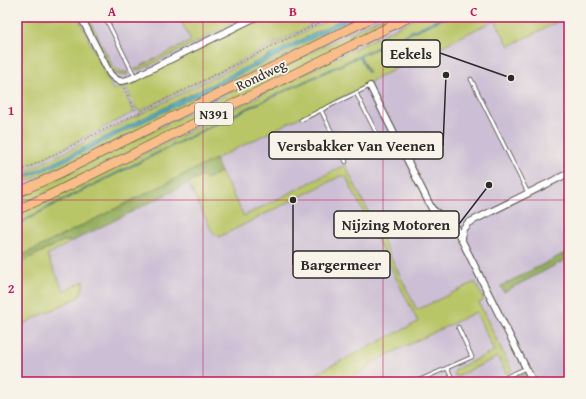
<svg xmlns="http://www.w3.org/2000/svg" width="586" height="399" font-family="'Gentium Book Plus',serif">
<rect width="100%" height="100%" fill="#f7f3e8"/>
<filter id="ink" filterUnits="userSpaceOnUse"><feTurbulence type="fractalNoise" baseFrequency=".025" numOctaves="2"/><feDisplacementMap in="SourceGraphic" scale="8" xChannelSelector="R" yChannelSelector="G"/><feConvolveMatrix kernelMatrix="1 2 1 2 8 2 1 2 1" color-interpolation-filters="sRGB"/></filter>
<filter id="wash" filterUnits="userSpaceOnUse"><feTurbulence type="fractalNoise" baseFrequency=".012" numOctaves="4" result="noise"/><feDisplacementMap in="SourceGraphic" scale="16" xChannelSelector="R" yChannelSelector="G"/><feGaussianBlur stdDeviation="0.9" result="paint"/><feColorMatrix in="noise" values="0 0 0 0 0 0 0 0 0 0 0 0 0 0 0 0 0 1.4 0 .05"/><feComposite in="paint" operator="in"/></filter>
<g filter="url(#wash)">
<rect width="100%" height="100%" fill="#f2ddbe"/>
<rect fill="#ccbed4" x="17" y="17" width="552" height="365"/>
<g fill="#b9c667" stroke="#727849">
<polygon points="17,17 78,17 113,90 120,87 123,89 134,112 17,172 17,65 19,64 17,59"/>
<polygon points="85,17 88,17 113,67 121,72 128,72 127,75 119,75 112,71"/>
<polygon points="179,17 247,17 144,68 138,70 135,70 135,69 191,41"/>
<polygon points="262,17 307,17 310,26 140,111 137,110 126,87 126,84"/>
<polygon points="309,17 327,17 314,24"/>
<polygon points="334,17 347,17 55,162 31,173 17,178 17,176"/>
<polygon points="355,17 363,17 132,133 48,173 17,185 17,181 52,167"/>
<polygon points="382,17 400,17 61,186 17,206 17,200 38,188"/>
<polygon points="418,17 442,17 239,112 52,205 31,217 17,224 17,214 79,186"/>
<polygon points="447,17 567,17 509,46 495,20 371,81 372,83 298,118 17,258 17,225 52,206 249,108 356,58 360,58 367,72 369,72 360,56"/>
<polygon points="345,165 417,310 475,282 484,300 479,303 512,371 506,373 498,357 455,377 454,373 456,369 494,351 476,312 369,364 370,367 341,382 311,382 309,377 418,322 346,177 341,176 219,237 217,234 214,235 188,183 203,176 206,179 221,172 244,216"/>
<polygon points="63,241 73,241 47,255 64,291 84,281 83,289 79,297 17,327 17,264"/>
</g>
<g fill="#92ab5c" stroke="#5e6b44">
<polygon points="215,159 221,172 205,179 203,176 73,241 63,241 17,264 17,258"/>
<polygon points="569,251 569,258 504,292 501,286"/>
<polygon points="524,374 528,382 511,382 510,380"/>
</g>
<g fill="#4aafca" stroke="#3a6d7a">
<polygon points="347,17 355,17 52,167 17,181 17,178 31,173 55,162"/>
<polygon points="442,17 447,17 360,56 368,73 360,58 356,58 249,108 52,206 17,225 17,224 31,217 48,207 239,112"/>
</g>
</g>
<g filter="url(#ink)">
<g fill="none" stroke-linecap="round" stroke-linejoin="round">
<defs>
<g id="lane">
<polyline points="105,17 135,77"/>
<polyline points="471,79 528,193"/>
<polyline points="356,93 382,144"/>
<polyline points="321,110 346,162"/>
<polyline points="301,120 370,86"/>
<polyline points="447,368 454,382"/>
<polyline points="415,382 472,357 458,327"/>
<polyline points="495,382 526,368"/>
</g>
<g id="street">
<path d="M 81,17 L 110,74 C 119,84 123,82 135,77 L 256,17"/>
<polyline points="370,86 432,209 441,216 453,223 533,382"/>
<polyline points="461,237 463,229 468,223 569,173"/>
</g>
<g id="primary">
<polyline points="17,193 60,173 373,17"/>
<polyline points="17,210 48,196 409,17"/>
</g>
</defs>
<use href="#lane" stroke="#494641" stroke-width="4.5"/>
<use href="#street" stroke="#494641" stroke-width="8"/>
<use href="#primary" stroke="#494641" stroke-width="10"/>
<g stroke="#494641" stroke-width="1" stroke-dasharray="1 3" stroke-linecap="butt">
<polyline points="308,17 313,26"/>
<polyline points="124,88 137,113"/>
<polyline points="17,173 331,17"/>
</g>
<use href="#lane" stroke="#fff" stroke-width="3"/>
<use href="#street" stroke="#fff" stroke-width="6"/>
<use href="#primary" stroke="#f8bd89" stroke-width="9"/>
</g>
</g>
<path fill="none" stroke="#c2185b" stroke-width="1" stroke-opacity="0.55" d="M 203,17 L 203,382M 383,17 L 383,382M 17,200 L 569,200"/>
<g text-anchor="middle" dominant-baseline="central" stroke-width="3.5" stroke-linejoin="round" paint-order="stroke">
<rect fill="#f7f3e8" stroke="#686764" stroke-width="1" x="195" y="103" width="38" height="22" rx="3"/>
<g font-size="13" font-weight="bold" fill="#2b2b2b">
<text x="214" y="114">N391</text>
</g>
<g font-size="14" fill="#2b2b2b" stroke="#f7f3e8">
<text transform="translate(261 75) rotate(-26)">Rondweg</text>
</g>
</g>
<path fill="none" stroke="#2b2b2b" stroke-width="1.5" d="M511 78L440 53M446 75L443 146M489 185L459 224M293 200L293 265"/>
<g fill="#2b2b2b" stroke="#f7f3e8" stroke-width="1.5">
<circle cx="511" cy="78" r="4"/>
<circle cx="446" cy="75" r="4"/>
<circle cx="489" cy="185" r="4"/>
<circle cx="293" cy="200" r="4"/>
</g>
<g fill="#f7f3e8" stroke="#2b2b2b" stroke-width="1.5">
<rect x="382" y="40" width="58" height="27" rx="4"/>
<rect x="269" y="132" width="174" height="27" rx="4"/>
<rect x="334" y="211" width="125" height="27" rx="4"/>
<rect x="293" y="251" width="97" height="27" rx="4"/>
</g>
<g font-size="15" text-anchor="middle" font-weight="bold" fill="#2b2b2b">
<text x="411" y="59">Eekels</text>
<text x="356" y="151">Versbakker Van Veenen</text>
<text x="396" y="230">Nijzing Motoren</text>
<text x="341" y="270">Bargermeer</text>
</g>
<rect width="586" height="399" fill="none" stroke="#f7f3e8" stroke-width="44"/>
<rect x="22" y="22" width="542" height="355" fill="none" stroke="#c2185b" stroke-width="1.5"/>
<g font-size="13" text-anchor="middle" font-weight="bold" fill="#c2185b">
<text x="112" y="16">A</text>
<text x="293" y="16">B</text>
<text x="474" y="16">C</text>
<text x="11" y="115">1</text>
<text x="11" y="293">2</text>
</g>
</svg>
